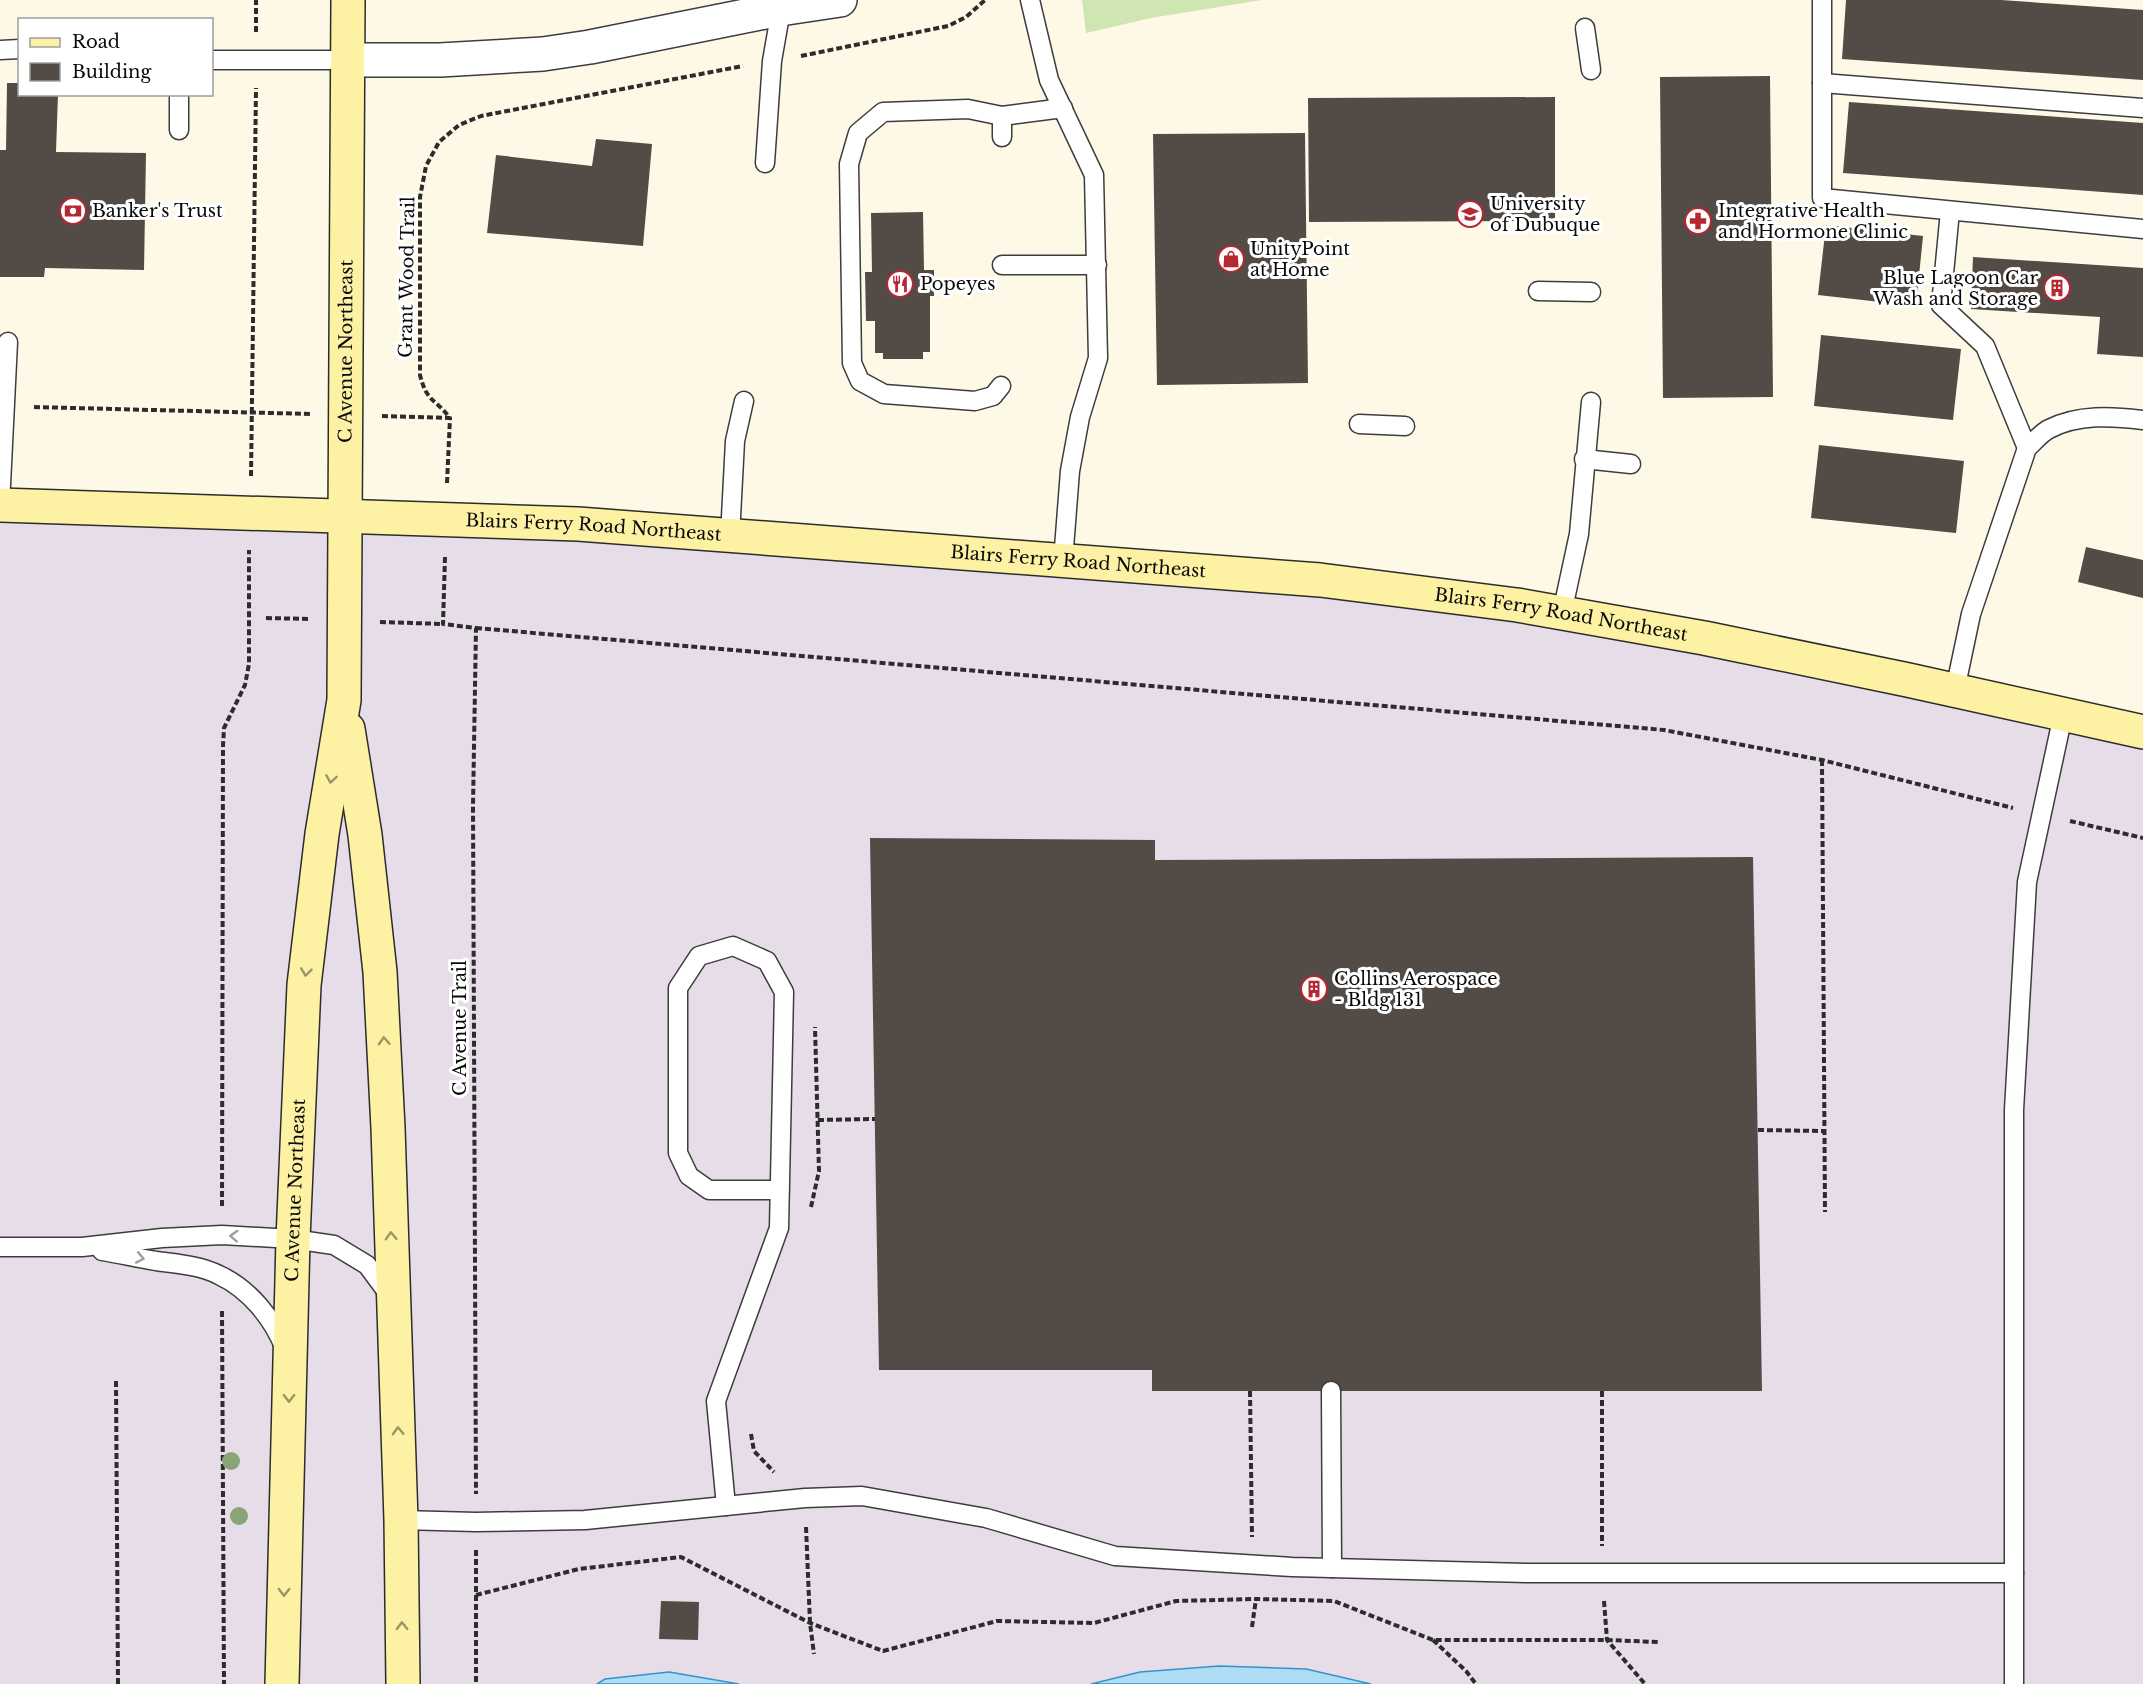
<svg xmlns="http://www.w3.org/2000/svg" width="2143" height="1684" font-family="'Libre Baskerville',serif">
<rect width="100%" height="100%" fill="#fef9e7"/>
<polygon fill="#e7dde9" points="0,505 1320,580 2143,732 2143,1684 0,1684"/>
<polygon fill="#cfe6b3" points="1082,0 1262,0 1151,18 1086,33"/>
<g fill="#addcf4" stroke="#3693c9" stroke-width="1.5">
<polygon points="1219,1666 1306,1669 1371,1684 1091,1684 1140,1672"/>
<polygon points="669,1672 739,1684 597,1684 605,1679"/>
</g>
<g fill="#524b46">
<polygon points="1846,0 2001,0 2143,10 2143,80 1842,59"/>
<polygon points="1770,76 1773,397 1663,398 1660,77"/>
<polygon points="7,83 20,83 20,94 58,94 56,152 146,153 144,270 45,268 44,277 0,277 0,150 6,150"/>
<polygon points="1555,97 1555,221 1309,222 1308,98"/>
<polygon points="1849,102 2143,123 2143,195 1843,173"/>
<polygon points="1305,133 1308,383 1157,385 1153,134"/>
<polygon points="596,139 652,144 643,246 487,233 496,155 592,166"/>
<polygon points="923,212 924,270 934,270 934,296 930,296 930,352 923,352 923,359 883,359 883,353 875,353 875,321 866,321 865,272 872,272 871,213"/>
<polygon points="1826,225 1923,236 1916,306 1818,295"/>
<polygon points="1973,257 2143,268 2143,357 2097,354 2100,317 1971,309"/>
<polygon points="1821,335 1961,349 1953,420 1814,406"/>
<polygon points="1819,445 1964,461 1956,533 1811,518"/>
<polygon points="2086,547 2143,560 2143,598 2078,582"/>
<polygon points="870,838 1155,840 1155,860 1753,857 1762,1391 1152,1391 1152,1370 879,1370"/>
<polygon points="661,1601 699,1602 698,1640 659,1639"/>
</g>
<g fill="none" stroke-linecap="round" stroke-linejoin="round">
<defs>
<g id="service">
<polyline points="1030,0 1049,80 1094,175 1098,358 1080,417 1070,471 1063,561"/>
<polyline points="1822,0 1822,198 2143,229"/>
<polyline points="1585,28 1591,70"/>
<polyline points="0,50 20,49"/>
<polyline points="212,60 348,60"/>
<polyline points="1822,83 2143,108"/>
<polyline points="1002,116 1002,137"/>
<polyline points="179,130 179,94"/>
<polyline points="765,163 772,61 782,4"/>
<polyline points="1950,211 1941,305 1985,346 2027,448"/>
<polyline points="1002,265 1097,265"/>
<polyline points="1538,291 1591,292"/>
<polyline points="1001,386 993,396 975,401 884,394 860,381 852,363 849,164 858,133 883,112 968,109 1002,116 1063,108"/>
<polyline points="1359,424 1405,426"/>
<polyline points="1584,459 1631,464"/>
<polyline points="0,505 8,342"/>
<polyline points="730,536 735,441 744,401"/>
<polyline points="1562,613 1579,534 1591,402"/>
<path d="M 1955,690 L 1971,614 L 2027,448 C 2034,442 2041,433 2049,429 C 2078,414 2112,416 2143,420"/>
<polyline points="0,1247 82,1247 162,1238 222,1235 293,1239 334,1245 367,1265 390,1296"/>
<path d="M 102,1251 C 120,1254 138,1258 156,1261 C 177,1264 199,1265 219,1275 C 249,1289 273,1318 285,1349"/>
<polyline points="1331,1391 1332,1568"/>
<polyline points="726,1506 716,1401 779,1228 784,992 767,961 733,946 699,956 678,988 678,1153 689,1176 709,1190 780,1190"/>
<polyline points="401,1520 476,1522 585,1520 805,1498 862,1496 986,1518 1115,1556 1292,1567 1527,1573 2014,1573"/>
<polyline points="2014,1684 2014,1110 2027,882 2063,715"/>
</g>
<polyline id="minor" points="348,60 440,60 543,54 590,47 780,9 840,0"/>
<g id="secondary">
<path id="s1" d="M 0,505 L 578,524 L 1320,580 L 1517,605 L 1704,638 L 1908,680 L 2143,732"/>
<polyline points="348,729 365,835 380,972 388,1128 401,1520 403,1684"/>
<path id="s2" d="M 282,1684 L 293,1239 L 304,985 L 322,834 L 344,700 L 348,0"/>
</g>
</defs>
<use href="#service" stroke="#3d3d3d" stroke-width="21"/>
<use href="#minor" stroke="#3d3d3d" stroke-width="36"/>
<use href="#secondary" stroke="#2c2c2c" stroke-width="36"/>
<g stroke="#2c2c2c" stroke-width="4" stroke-dasharray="6 3" stroke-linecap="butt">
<polyline points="256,32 256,0"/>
<polyline points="801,56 948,26 966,17 985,0"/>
<polyline points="34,407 311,414"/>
<path d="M 382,416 L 450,418 C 435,398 427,403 420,375 L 420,197 L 426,166 L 439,142 L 459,125 L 481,116 L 743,66"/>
<polyline points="251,476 256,88"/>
<polyline points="447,483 450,418"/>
<polyline points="445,557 443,624 476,628 473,806 476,1494"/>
<polyline points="266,618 310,619"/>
<polyline points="380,622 443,624"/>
<polyline points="476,628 1664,730 1822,760 2013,808"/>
<polyline points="1822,760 1825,1212"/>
<polyline points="2070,821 2143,838"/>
<polyline points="818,1120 875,1119"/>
<polyline points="1758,1130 1824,1131"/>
<polyline points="222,1206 223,745 224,728 245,685 249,664 249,550"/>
<polyline points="811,1207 819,1171 815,1027"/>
<polyline points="222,1311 224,1684"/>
<polyline points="116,1381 118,1684"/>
<polyline points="1250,1391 1252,1537"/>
<polyline points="1602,1391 1602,1546"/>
<polyline points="751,1434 754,1451 774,1472"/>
<polyline points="806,1527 810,1623 814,1654"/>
<polyline points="476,1550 476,1684"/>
<polyline points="476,1595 579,1569 681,1557 810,1623 883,1651 997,1621 1094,1623 1176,1601 1256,1599 1334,1601 1433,1640 1607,1640 1658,1642"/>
<polyline points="1604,1601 1607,1640 1645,1684"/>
<polyline points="1252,1627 1256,1599"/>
<polyline points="1433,1640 1466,1671 1476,1684"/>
</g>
<use href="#service" stroke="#fff" stroke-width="18"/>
<use href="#minor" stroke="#fff" stroke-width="33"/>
<use href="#secondary" stroke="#fdf1a3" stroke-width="33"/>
</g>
<g fill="#8aa478">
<circle cx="231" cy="1461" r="9"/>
<circle cx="239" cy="1516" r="9"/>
</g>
<defs><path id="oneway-chevron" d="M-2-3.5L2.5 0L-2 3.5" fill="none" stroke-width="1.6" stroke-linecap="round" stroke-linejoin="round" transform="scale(1.5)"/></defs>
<g stroke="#9c9566">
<use href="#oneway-chevron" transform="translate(331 779) rotate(99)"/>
<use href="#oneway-chevron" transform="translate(306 972) rotate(97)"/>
<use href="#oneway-chevron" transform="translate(384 1041) rotate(-93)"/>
<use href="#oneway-chevron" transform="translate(391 1236) rotate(-92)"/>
<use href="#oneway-chevron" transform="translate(289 1398) rotate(91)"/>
<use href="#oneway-chevron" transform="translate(398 1431) rotate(-92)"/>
<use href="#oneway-chevron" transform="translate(284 1592) rotate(91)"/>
<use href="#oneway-chevron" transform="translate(402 1626) rotate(-91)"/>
</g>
<g stroke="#9d9d9d">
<use href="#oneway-chevron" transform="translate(234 1236) rotate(-177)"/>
<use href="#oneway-chevron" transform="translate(140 1258) rotate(11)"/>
</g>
<defs>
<symbol id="bank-ring" viewBox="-11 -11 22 22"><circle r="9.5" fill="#fff" stroke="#b52731" stroke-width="1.5"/><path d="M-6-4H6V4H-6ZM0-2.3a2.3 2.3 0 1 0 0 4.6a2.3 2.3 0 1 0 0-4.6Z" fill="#b52731"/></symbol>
<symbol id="school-ring" viewBox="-11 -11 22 22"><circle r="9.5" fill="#fff" stroke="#b52731" stroke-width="1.5"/><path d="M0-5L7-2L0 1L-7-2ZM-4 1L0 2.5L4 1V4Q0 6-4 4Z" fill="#b52731"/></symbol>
<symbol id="pharmacy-ring" viewBox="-11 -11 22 22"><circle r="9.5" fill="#fff" stroke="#b52731" stroke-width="1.5"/><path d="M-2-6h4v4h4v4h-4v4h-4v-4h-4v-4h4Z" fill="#b52731"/></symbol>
<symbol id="shop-ring" viewBox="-11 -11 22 22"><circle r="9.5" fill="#fff" stroke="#b52731" stroke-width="1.5"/><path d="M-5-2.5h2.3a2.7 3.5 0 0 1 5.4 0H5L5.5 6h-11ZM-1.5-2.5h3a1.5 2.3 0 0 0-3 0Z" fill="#b52731"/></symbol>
<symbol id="restaurant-ring" viewBox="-11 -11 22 22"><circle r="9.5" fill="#fff" stroke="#b52731" stroke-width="1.5"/><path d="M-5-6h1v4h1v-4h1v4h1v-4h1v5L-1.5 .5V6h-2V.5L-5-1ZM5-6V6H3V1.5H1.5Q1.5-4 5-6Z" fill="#b52731"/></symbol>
<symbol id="building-ring" viewBox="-11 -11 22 22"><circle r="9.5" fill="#fff" stroke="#b52731" stroke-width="1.5"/><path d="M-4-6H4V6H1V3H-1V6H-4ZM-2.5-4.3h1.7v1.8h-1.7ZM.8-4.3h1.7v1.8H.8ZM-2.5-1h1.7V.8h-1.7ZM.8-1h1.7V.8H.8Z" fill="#b52731"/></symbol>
</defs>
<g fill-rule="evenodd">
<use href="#bank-ring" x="58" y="196" width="30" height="30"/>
<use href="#school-ring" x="1455" y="199" width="30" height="30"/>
<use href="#pharmacy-ring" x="1683" y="206" width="30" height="30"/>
<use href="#shop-ring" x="1216" y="244" width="30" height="30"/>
<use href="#restaurant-ring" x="885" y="269" width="30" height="30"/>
<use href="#building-ring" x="2042" y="273" width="30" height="30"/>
<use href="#building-ring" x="1299" y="974" width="30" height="30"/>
</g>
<g text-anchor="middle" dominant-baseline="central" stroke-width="6" stroke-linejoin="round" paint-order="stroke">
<g font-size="18" fill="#0a0a0a" stroke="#fff" text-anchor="start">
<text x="1490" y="204">University<tspan x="1490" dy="21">of Dubuque</tspan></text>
<text x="92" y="211">Banker's Trust</text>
<text x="1718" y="211">Integrative Health<tspan x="1718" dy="21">and Hormone Clinic</tspan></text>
<text x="1250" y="249">UnityPoint<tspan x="1250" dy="21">at Home</tspan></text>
<text x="2038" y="278" text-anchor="end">Blue Lagoon Car<tspan x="2038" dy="21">Wash and Storage</tspan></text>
<text x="920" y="284">Popeyes</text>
<text x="1334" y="979">Collins Aerospace<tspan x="1334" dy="21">- Bldg 131</tspan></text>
</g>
<g font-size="18" fill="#0a0a0a" stroke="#fff">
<text transform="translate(407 277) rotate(-89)">Grant Wood Trail</text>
<text stroke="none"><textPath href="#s2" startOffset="1336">C Avenue Northeast</textPath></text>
<text stroke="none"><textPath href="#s1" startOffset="594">Blairs Ferry Road Northeast</textPath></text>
<text stroke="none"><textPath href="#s1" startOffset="1080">Blairs Ferry Road Northeast</textPath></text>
<text stroke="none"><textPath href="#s1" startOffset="1566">Blairs Ferry Road Northeast</textPath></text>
<text transform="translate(460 1028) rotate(-90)">C Avenue Trail</text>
<text stroke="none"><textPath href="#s2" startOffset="494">C Avenue Northeast</textPath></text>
</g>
</g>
<rect x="18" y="18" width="195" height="78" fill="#ffffff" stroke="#9d9d9d" stroke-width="1.5"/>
<rect x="30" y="38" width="30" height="9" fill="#fdf1a3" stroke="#9d9d9d" stroke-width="1.5"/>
<text x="72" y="48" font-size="18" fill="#0a0a0a">Road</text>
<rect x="30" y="63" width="30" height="18" fill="#524b46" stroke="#9d9d9d" stroke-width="1.5"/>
<text x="72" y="78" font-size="18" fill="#0a0a0a">Building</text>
</svg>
